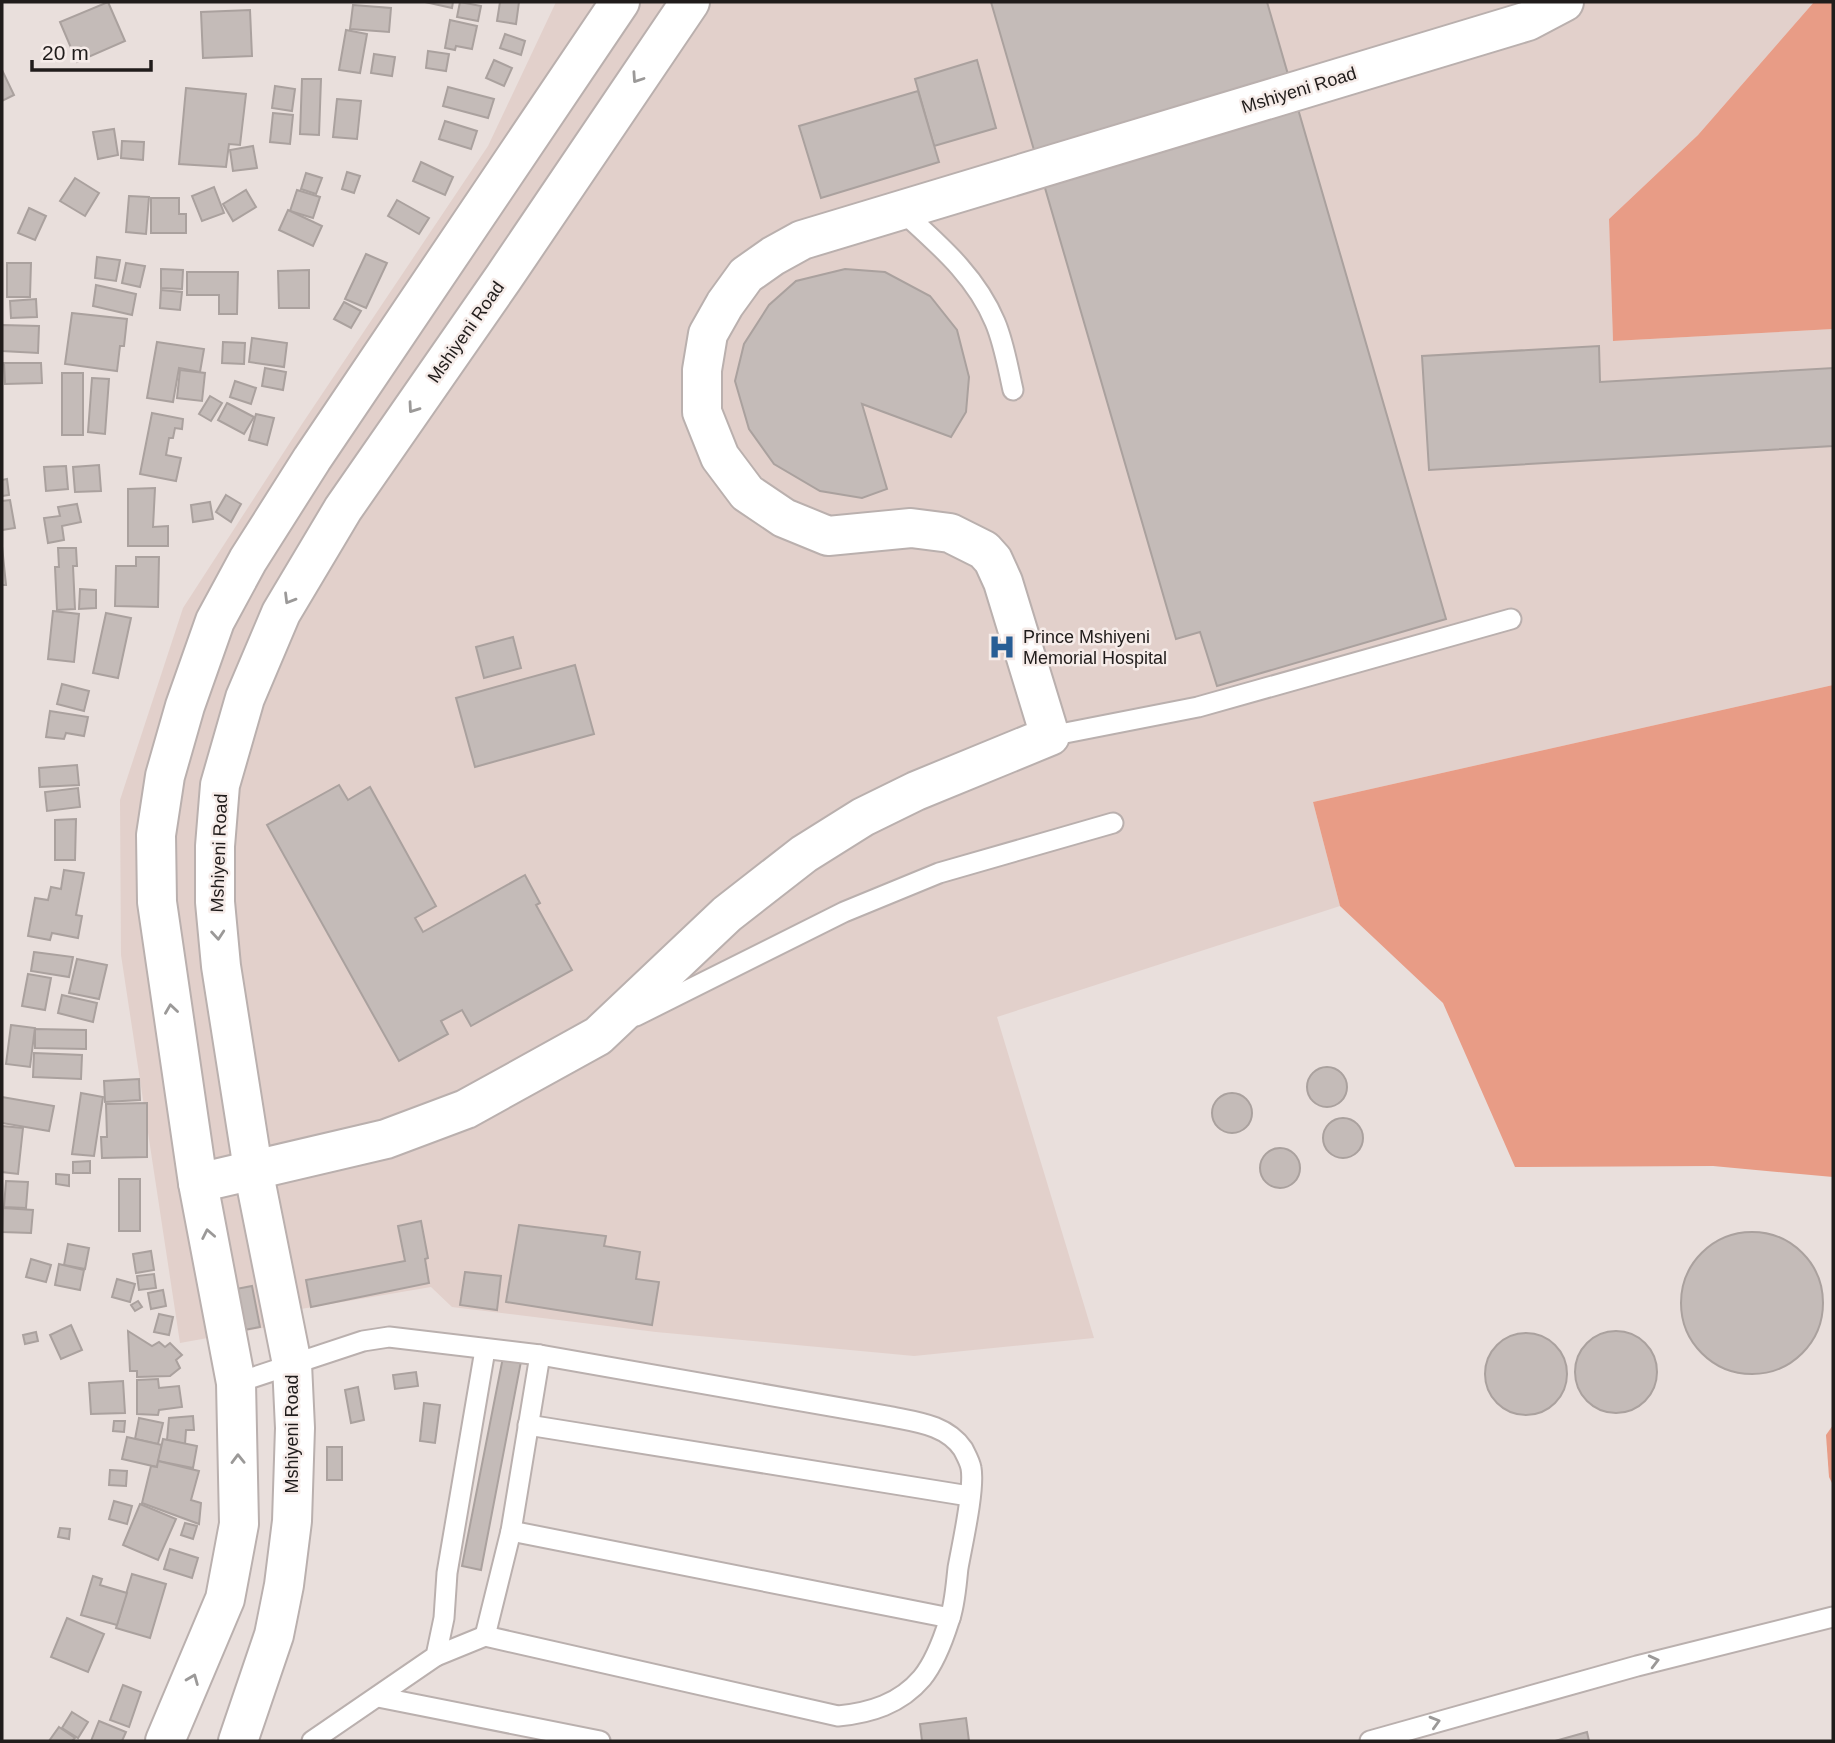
<svg xmlns="http://www.w3.org/2000/svg" width="1835" height="1743" font-family="Arial,sans-serif">
<rect width="100%" height="100%" fill="#e9dfdc"/>
<polygon fill="#e2d0cb" points="556,2 1814,2 1698,135 1609,219 1613,341 1833,329 1833,685 1313,802 1340,906 997,1017 1094,1338 914,1356 656,1332 452,1307 431,1287 295,1310 296,1322 180,1343 121,955 120,800 183,608 302,424 488,146"/>
<g fill="#e89c86">
<polygon points="1814,2 1833,2 1833,329 1613,341 1609,219 1698,135"/>
<polygon points="1833,685 1833,1177 1713,1166 1515,1167 1443,1003 1340,906 1313,802"/>
<polygon points="1833,1425 1833,1485 1829,1477 1826,1435"/>
</g>
<g fill="#c4bbb8" stroke="#aaa19e" stroke-width="2">
<polygon points="108,2 125,41 77,62 60,22"/>
<polygon points="425,2 453,2 452,8"/>
<polygon points="460,2 481,6 478,21 457,17"/>
<polygon points="500,2 519,2 516,24 497,21"/>
<polygon points="991,2 1267,2 1446,619 1217,686 1200,632 1176,639"/>
<polygon points="353,5 391,8 389,32 350,29"/>
<polygon points="250,10 252,56 203,58 201,12"/>
<polygon points="450,20 477,26 472,49 456,46 455,50 445,48"/>
<polygon points="346,30 367,34 360,73 339,70"/>
<polygon points="505,34 525,41 521,55 500,48"/>
<polygon points="428,51 449,54 446,71 426,68"/>
<polygon points="374,54 395,57 392,76 371,73"/>
<polygon points="494,60 512,68 504,86 486,78"/>
<polygon points="977,60 996,128 934,146 915,79"/>
<polygon points="2,70 14,95 2,101"/>
<polygon points="302,79 321,79 319,135 300,134"/>
<polygon points="275,86 295,89 292,111 272,108"/>
<polygon points="448,87 494,99 488,118 443,106"/>
<polygon points="186,88 246,94 240,145 229,144 226,167 179,164"/>
<polygon points="918,91 939,162 821,198 799,126"/>
<polygon points="337,99 361,101 357,139 333,137"/>
<polygon points="273,113 293,115 290,144 270,142"/>
<polygon points="445,121 477,131 471,149 439,139"/>
<polygon points="114,129 118,155 98,159 93,132"/>
<polygon points="122,141 144,142 143,160 121,158"/>
<polygon points="253,146 257,168 233,171 230,150"/>
<polygon points="421,162 453,177 445,195 413,181"/>
<polygon points="347,172 360,176 354,193 342,189"/>
<polygon points="306,173 322,178 316,194 301,189"/>
<polygon points="75,178 99,193 85,216 60,201"/>
<polygon points="214,187 224,213 202,221 192,196"/>
<polygon points="246,190 256,207 233,221 223,204"/>
<polygon points="297,190 320,197 313,218 290,211"/>
<polygon points="129,196 149,197 146,234 126,232"/>
<polygon points="151,198 179,198 179,214 186,214 186,233 151,233"/>
<polygon points="397,200 429,218 419,234 388,216"/>
<polygon points="29,208 46,216 35,240 18,233"/>
<polygon points="288,210 322,226 313,246 279,230"/>
<polygon points="366,254 387,263 366,308 345,299"/>
<polygon points="97,257 120,260 116,281 95,278"/>
<polygon points="7,263 31,263 30,297 7,297"/>
<polygon points="126,263 145,266 140,287 122,283"/>
<polygon points="161,269 183,270 182,289 161,288"/>
<polygon points="845,269 885,272 930,296 957,330 969,377 966,412 951,437 862,404 887,489 862,498 820,491 774,464 749,429 735,381 744,344 769,305 796,281"/>
<polygon points="309,270 309,308 279,308 278,271"/>
<polygon points="187,272 238,272 237,314 219,314 219,295 187,295"/>
<polygon points="96,285 136,294 132,315 93,306"/>
<polygon points="161,290 182,292 180,310 160,308"/>
<polygon points="36,299 37,317 11,318 10,301"/>
<polygon points="344,302 361,311 351,328 334,319"/>
<polygon points="72,313 127,319 124,346 120,346 117,371 65,364"/>
<polygon points="2,325 39,326 38,353 2,351"/>
<polygon points="252,338 287,343 284,367 249,362"/>
<polygon points="157,342 204,349 200,372 179,368 173,402 147,398"/>
<polygon points="223,342 245,343 244,364 222,363"/>
<polygon points="1599,346 1600,382 1833,368 1833,446 1429,470 1422,356"/>
<polygon points="4,363 41,363 42,383 5,384"/>
<polygon points="265,368 286,372 283,390 262,386"/>
<polygon points="180,370 205,373 202,401 177,398"/>
<rect x="62" y="373" width="21" height="62"/>
<polygon points="92,378 109,379 105,434 88,432"/>
<polygon points="235,381 256,388 251,404 230,397"/>
<polygon points="210,396 222,403 211,421 199,414"/>
<polygon points="227,403 254,417 244,434 218,420"/>
<polygon points="152,413 183,419 182,429 175,428 173,438 169,438 166,455 181,458 176,481 140,474"/>
<polygon points="256,414 274,418 267,445 249,440"/>
<polygon points="99,465 101,491 75,492 73,467"/>
<polygon points="66,466 68,489 46,491 44,467"/>
<polygon points="7,479 9,495 2,496 2,480"/>
<polygon points="155,488 153,527 168,526 168,546 128,546 128,489"/>
<polygon points="226,495 241,504 231,522 216,512"/>
<polygon points="10,500 15,528 2,530 2,501"/>
<polygon points="210,502 213,519 193,522 191,505"/>
<polygon points="77,504 81,522 62,526 64,540 48,543 44,518 60,516 58,507"/>
<polygon points="2,546 6,585 2,585"/>
<polygon points="58,548 76,548 77,566 73,566 75,609 57,610 55,567 59,567"/>
<polygon points="136,557 159,557 158,607 115,606 116,566 136,566"/>
<polygon points="80,589 96,590 96,608 79,609"/>
<polygon points="53,611 79,614 74,662 48,659"/>
<polygon points="106,613 131,618 118,678 93,673"/>
<polygon points="513,637 521,668 484,678 476,647"/>
<polygon points="575,665 594,734 475,767 456,698"/>
<polygon points="62,684 89,691 84,711 57,704"/>
<polygon points="50,711 88,717 84,736 66,733 64,739 46,737"/>
<polygon points="77,765 79,785 40,787 39,768"/>
<polygon points="339,785 348,800 370,787 436,906 415,918 423,932 525,875 540,903 536,905 572,970 471,1026 462,1010 441,1021 448,1034 399,1061 267,825"/>
<polygon points="78,788 80,807 47,811 45,792"/>
<polygon points="76,819 75,860 55,860 55,820"/>
<polygon points="64,870 84,873 76,915 82,916 78,938 52,933 50,940 28,936 35,898 48,900 51,887 61,889"/>
<polygon points="34,952 73,957 69,977 31,971"/>
<polygon points="77,959 107,965 99,999 69,993"/>
<polygon points="28,974 51,978 45,1010 22,1006"/>
<polygon points="62,995 97,1003 93,1022 58,1013"/>
<polygon points="11,1025 35,1028 30,1067 6,1064"/>
<polygon points="35,1029 86,1030 86,1049 35,1048"/>
<polygon points="34,1053 82,1055 81,1079 33,1077"/>
<circle cx="1327" cy="1087" r="20"/>
<polygon points="139,1079 140,1100 105,1102 104,1081"/>
<circle cx="1232" cy="1113" r="20"/>
<polygon points="81,1093 103,1097 94,1156 72,1154"/>
<polygon points="2,1097 54,1106 49,1131 2,1123"/>
<polygon points="147,1103 147,1157 102,1158 101,1137 107,1137 106,1104"/>
<circle cx="1343" cy="1138" r="20"/>
<polygon points="2,1126 23,1128 18,1174 2,1172"/>
<circle cx="1280" cy="1168" r="20"/>
<polygon points="90,1161 90,1173 73,1173 73,1162"/>
<polygon points="56,1174 69,1175 69,1186 56,1184"/>
<rect x="119" y="1179" width="21" height="52"/>
<polygon points="6,1181 28,1182 26,1208 4,1207"/>
<polygon points="3,1208 33,1210 31,1233 2,1232"/>
<polygon points="421,1221 428,1258 425,1259 429,1283 311,1307 306,1280 405,1261 398,1226"/>
<polygon points="519,1225 606,1236 604,1246 640,1252 636,1279 659,1282 652,1325 506,1302"/>
<circle cx="1752" cy="1303" r="71"/>
<polygon points="68,1244 89,1248 85,1269 64,1265"/>
<polygon points="151,1251 154,1270 136,1273 133,1254"/>
<polygon points="31,1259 51,1265 46,1282 26,1277"/>
<polygon points="59,1264 84,1270 80,1290 55,1285"/>
<polygon points="465,1272 501,1276 497,1310 460,1305"/>
<polygon points="154,1274 156,1288 139,1290 137,1276"/>
<polygon points="117,1279 135,1284 130,1302 112,1297"/>
<polygon points="252,1286 260,1327 244,1330 236,1289"/>
<polygon points="163,1290 166,1306 151,1309 148,1293"/>
<polygon points="138,1301 142,1307 135,1311 131,1305"/>
<polygon points="159,1314 173,1317 169,1335 154,1332"/>
<polygon points="71,1325 82,1350 61,1359 50,1335"/>
<polygon points="128,1331 152,1346 159,1342 165,1347 170,1343 182,1355 176,1360 180,1368 170,1376 137,1377 137,1371 130,1371"/>
<circle cx="1616" cy="1372" r="41"/>
<polygon points="36,1332 38,1341 25,1344 23,1335"/>
<circle cx="1526" cy="1374" r="41"/>
<polygon points="505,1347 523,1351 481,1570 462,1566"/>
<polygon points="416,1372 418,1386 395,1389 393,1375"/>
<polygon points="158,1379 159,1388 179,1386 182,1407 159,1410 158,1415 137,1414 137,1380"/>
<polygon points="123,1381 125,1413 91,1414 89,1383"/>
<polygon points="358,1387 364,1420 351,1423 345,1390"/>
<polygon points="424,1403 440,1405 435,1443 420,1441"/>
<polygon points="193,1416 194,1430 186,1430 185,1444 167,1440 169,1418"/>
<polygon points="139,1418 163,1423 158,1444 135,1439"/>
<polygon points="114,1421 125,1421 124,1432 113,1431"/>
<polygon points="127,1437 162,1445 157,1467 122,1459"/>
<polygon points="163,1439 197,1446 193,1468 158,1461"/>
<rect x="327" y="1447" width="15" height="33"/>
<polygon points="158,1461 199,1471 191,1500 201,1503 199,1524 142,1503 151,1466 157,1467"/>
<polygon points="110,1470 127,1471 126,1486 109,1485"/>
<polygon points="114,1501 132,1506 127,1524 109,1519"/>
<polygon points="140,1504 176,1519 158,1560 123,1545"/>
<polygon points="185,1523 197,1526 193,1539 181,1535"/>
<polygon points="60,1528 70,1529 69,1539 58,1537"/>
<polygon points="170,1549 198,1558 192,1578 164,1569"/>
<polygon points="132,1574 166,1584 150,1638 116,1628"/>
<polygon points="93,1576 102,1579 100,1585 127,1593 117,1625 81,1615"/>
<polygon points="67,1618 104,1634 88,1672 51,1657"/>
<polygon points="123,1685 141,1692 129,1727 110,1720"/>
<polygon points="72,1712 88,1722 78,1738 62,1728"/>
<polygon points="966,1718 969,1741 922,1741 920,1724"/>
<polygon points="99,1721 126,1732 122,1741 91,1741"/>
<polygon points="59,1727 75,1738 72,1741 49,1741"/>
<polygon points="1587,1732 1589,1741 1555,1741"/>
</g>
<g fill="none" stroke-linecap="round" stroke-linejoin="round">
<defs>
<g id="lane">
<path d="M 903,212 C 939,245 976,276 995,322 C 1004,343 1008,368 1013,390"/>
<polyline points="1050,736 1198,707 1511,619"/>
<polyline points="636,1016 844,912 939,873 1113,823"/>
<path d="M 236,1383 L 363,1341 L 389,1337 L 540,1355 L 887,1416 C 915,1422 946,1424 963,1449 C 966,1455 970,1462 971,1468 C 975,1489 962,1545 958,1568 C 956,1585 955,1605 949,1621 C 943,1640 935,1662 922,1678 C 900,1704 870,1713 838,1716 L 485,1636 L 436,1656"/>
<polyline points="528,1425 969,1496"/>
<polyline points="511,1531 950,1618"/>
<polyline points="485,1636 511,1531 540,1355"/>
<polyline points="378,1697 600,1741"/>
<polyline points="312,1741 436,1656 444,1618 447,1573 485,1350"/>
<polyline points="1370,1741 1637,1666 1833,1617"/>
</g>
<g id="street">
<polyline points="198,1183 386,1139 466,1109 598,1036 727,914 804,854 863,817 916,791 1050,736 1003,582 993,560 984,550 950,533 911,528 828,536 784,518 747,493 720,457 702,412 702,370 708,334 725,304 746,275 773,256 802,240 1528,21 1564,2"/>
<polyline points="165,1741 225,1599 239,1524 236,1383 198,1183 157,902 156,835 165,776 185,706 215,621 248,560 312,459 620,2"/>
<polyline points="238,1741 274,1635 284,1585 292,1521 295,1428 292,1364 253,1169 221,966 215,902 215,846 220,785 245,698 281,613 343,509 504,277 690,2"/>
</g>
</defs>
<use href="#lane" stroke="#bab0ae" stroke-width="23"/>
<use href="#street" stroke="#bab0ae" stroke-width="42"/>
<use href="#lane" stroke="#fff" stroke-width="19"/>
<use href="#street" stroke="#fff" stroke-width="38"/>
</g>
<defs><path id="oneway-chevron" d="M-2-3.5L2.5 0L-2 3.5" fill="none" stroke-width="1.6" stroke-linecap="round" stroke-linejoin="round" transform="scale(1.75)"/></defs>
<g stroke="#9b9998">
<use href="#oneway-chevron" transform="translate(637 78) rotate(124)"/>
<use href="#oneway-chevron" transform="translate(413 408) rotate(125)"/>
<use href="#oneway-chevron" transform="translate(289 599) rotate(121)"/>
<use href="#oneway-chevron" transform="translate(218 935) rotate(85)"/>
<use href="#oneway-chevron" transform="translate(171 1009) rotate(-98)"/>
<use href="#oneway-chevron" transform="translate(208 1234) rotate(-101)"/>
<use href="#oneway-chevron" transform="translate(238 1459) rotate(-91)"/>
<use href="#oneway-chevron" transform="translate(1654 1661) rotate(-14)"/>
<use href="#oneway-chevron" transform="translate(193 1679) rotate(-68)"/>
<use href="#oneway-chevron" transform="translate(1435 1722) rotate(-16)"/>
</g>
<defs>
<symbol id="hospital-bare" viewBox="-9 -9 18 18"><path d="M-5-5h3v3.5h4V-5h3V5h-3V1.5h-4V5h-3Z" fill="#275d95" stroke="#f6ece9" stroke-width="2.5" paint-order="stroke"/></symbol>
</defs>
<g fill-rule="evenodd">
<use href="#hospital-bare" x="983" y="628" width="38" height="38"/>
</g>
<g text-anchor="middle" dominant-baseline="central" stroke-width="5" stroke-linejoin="round" paint-order="stroke">
<g font-size="18" fill="#201c1b" stroke="#f6ece9">
<text transform="translate(1299 90) rotate(-17)">Mshiyeni Road</text>
<text transform="translate(466 332) rotate(-55)">Mshiyeni Road</text>
<text transform="translate(219 853) rotate(-88)">Mshiyeni Road</text>
<text transform="translate(292 1434) rotate(-90)">Mshiyeni Road</text>
</g>
<g font-size="18" fill="#201c1b" stroke="#f6ece9" text-anchor="start">
<text x="1023" y="637">Prince Mshiyeni<tspan x="1023" dy="21">Memorial Hospital</tspan></text>
</g>
</g>
<rect width="1835" height="1743" fill="none" stroke="#201c1b" stroke-width="7"/>
<path d="M32 60v10h119v-10" fill="none" stroke="#201c1b" stroke-width="3.5"/>
<text x="42" y="60" font-size="21" fill="#201c1b" stroke="#f6ece9" stroke-width="5" paint-order="stroke">20 m</text>
</svg>
